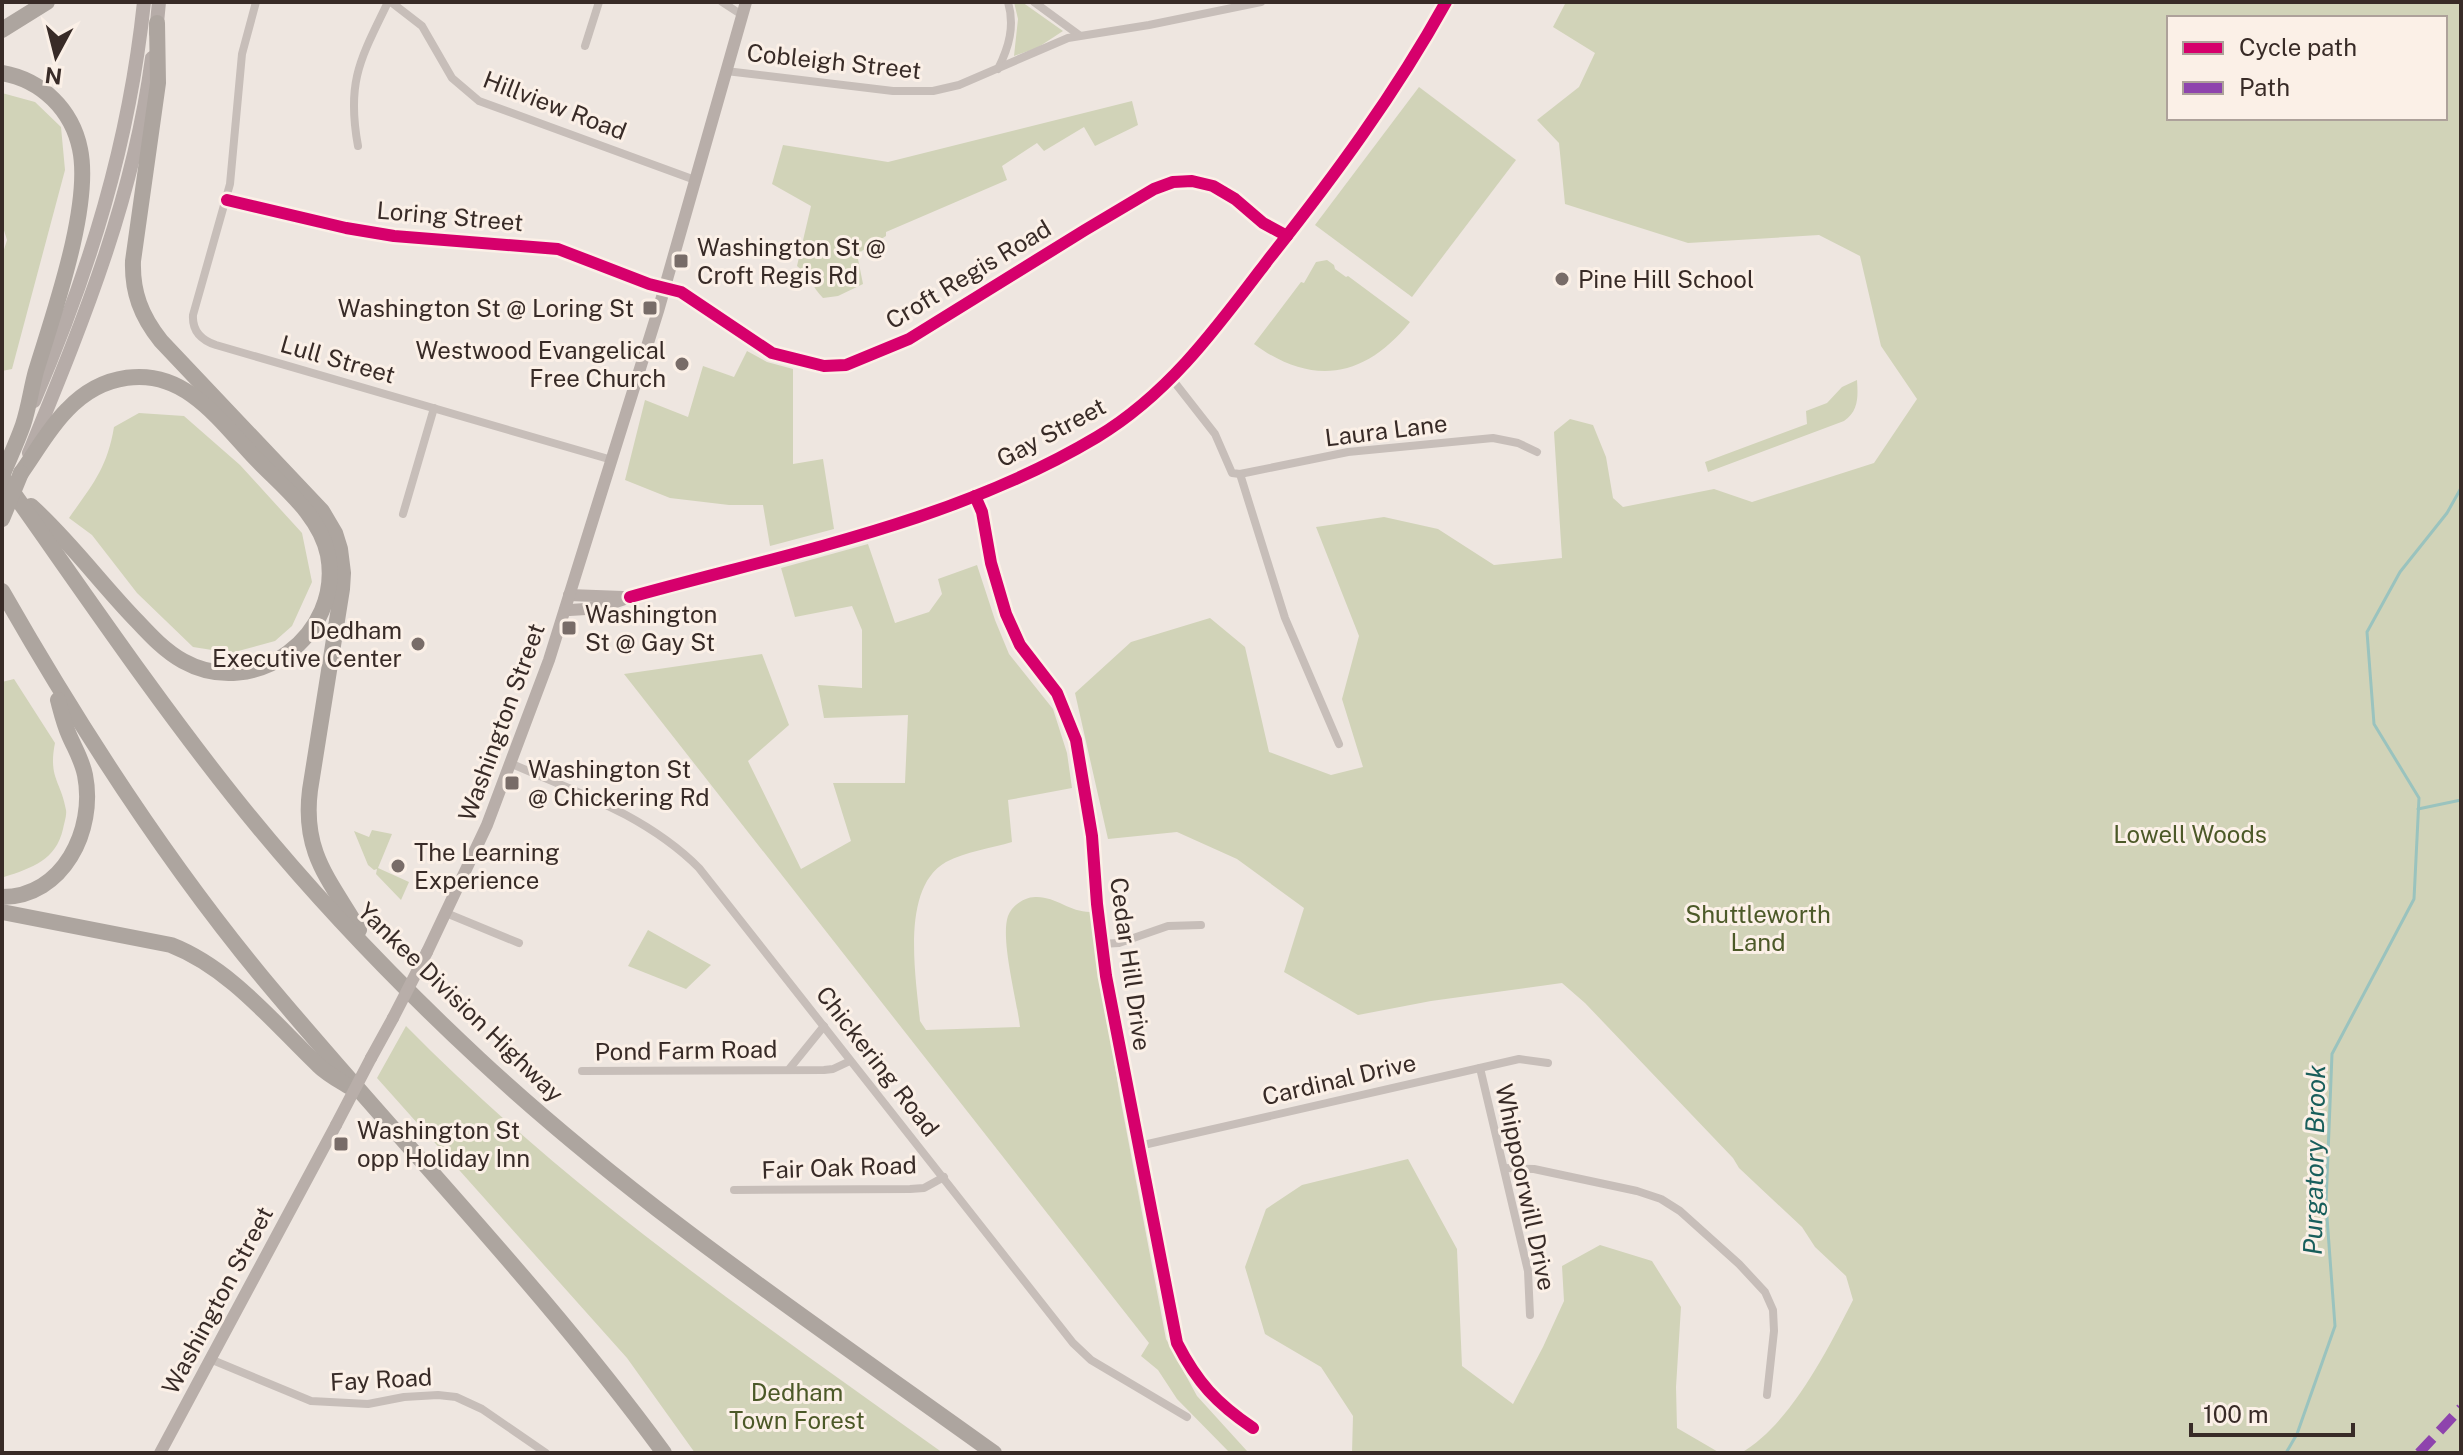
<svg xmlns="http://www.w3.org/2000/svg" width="2463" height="1455" font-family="'Public Sans',sans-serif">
<rect width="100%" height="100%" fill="#eee6e0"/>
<g fill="#d1d3b8" fill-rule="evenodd">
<polygon points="1014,2 1022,2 1063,31 1037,48 1014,56 1018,19"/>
<path d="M 1566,2 L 2461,2 L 2461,1453 L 1741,1453 C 1790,1425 1828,1349 1853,1300 L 1846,1276 L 1815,1247 L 1802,1227 L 1739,1168 L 1733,1158 L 1585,1003 L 1562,983 L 1431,1001 L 1358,1015 L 1284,972 L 1304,908 L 1237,859 L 1177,832 L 1108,839 L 1075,693 L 1131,642 L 1210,618 L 1245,647 L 1269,752 L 1331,775 L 1363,767 L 1342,699 L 1359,636 L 1316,527 L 1384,517 L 1438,529 L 1494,565 L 1562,558 L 1554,432 L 1570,419 L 1593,425 L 1606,457 L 1613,498 L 1623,507 L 1714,489 L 1752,502 L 1874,463 L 1917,399 L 1881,346 L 1860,256 L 1819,235 L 1688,243 L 1565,204 L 1559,143 L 1537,120 L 1579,87 L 1595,53 L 1553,27 ZM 2169,18 L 2445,18 L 2445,118 L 2169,118 Z"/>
<polygon points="1419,87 1516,160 1412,297 1315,225"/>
<polygon points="2,93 35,102 61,127 65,170 12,369 2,371 2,256 7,240 2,224"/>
<path d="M 1132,101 L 1138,125 L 1095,146 L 1084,127 L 1044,151 L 1037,143 L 1002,166 L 1007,180 L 886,232 L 886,236 L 857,254 L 863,284 L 838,296 L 823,298 C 813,288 808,274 797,266 L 811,206 L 772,184 L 783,145 L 888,162 Z"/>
<path d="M 1327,260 L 1334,265 L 1335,269 L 1346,277 L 1348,276 L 1410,322 C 1365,378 1312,387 1254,344 L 1301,282 L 1304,283 L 1316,262 Z"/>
<polygon points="747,351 767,362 793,369 793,464 823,459 834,529 770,546 763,505 729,505 670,498 625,480 645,400 688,417 703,366 734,377"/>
<path d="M 1857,380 C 1858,396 1859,411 1844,421 L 1708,472 L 1705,462 L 1807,424 L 1806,411 L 1827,403 L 1842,387 Z"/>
<path d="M 139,413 L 184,416 L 240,465 L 302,533 L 312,582 L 292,626 L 275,641 L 231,653 L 193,647 L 137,593 L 92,535 L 69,518 C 92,485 107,469 114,427 Z"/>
<path d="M 868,544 L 895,623 L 929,612 L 942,594 L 938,579 L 977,565 L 995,620 L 1009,654 L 1053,709 L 1067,753 L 1072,788 L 1008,800 L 1012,842 C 992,848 965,852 946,862 C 900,888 916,977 920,1021 L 926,1030 L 1020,1027 C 1017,1000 1000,939 1008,916 C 1012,905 1026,896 1037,897 C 1056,897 1070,912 1090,912 L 1120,1097 L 1166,1339 L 1197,1396 L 1247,1451 L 1230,1453 L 1177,1399 L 1158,1370 L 1141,1356 L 1149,1343 L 624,674 L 762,654 L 789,725 L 748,761 L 801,869 L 851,841 L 833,783 L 905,783 L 908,715 L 824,718 L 818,685 L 862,688 L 862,630 L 852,606 L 795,617 L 781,568 Z"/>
<path d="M 14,679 L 55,743 C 48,778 61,781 66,810 C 67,816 64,823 63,829 C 56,860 32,868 4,877 L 2,682 Z"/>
<polygon points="372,830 392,834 378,868 409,882 401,900 376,874 377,869 374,870 368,865 354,831 369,837"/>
<polygon points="648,930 711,965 686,989 628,966"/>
<path d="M 406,1026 C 569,1192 755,1318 943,1453 L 695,1453 L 627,1358 L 377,1078 Z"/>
<polygon points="1408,1159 1457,1249 1462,1366 1513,1404 1543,1347 1564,1301 1562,1266 1600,1245 1652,1261 1681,1307 1676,1387 1677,1428 1720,1453 1352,1453 1353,1416 1321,1367 1265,1334 1245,1267 1266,1209 1302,1185"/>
</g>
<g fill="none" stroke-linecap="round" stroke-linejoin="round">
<g stroke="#9ac3be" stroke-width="3">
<polyline points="2418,809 2461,800"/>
<polyline points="2286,1453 2297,1434 2335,1326 2326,1204 2332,1054 2414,899 2419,798 2374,724 2367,632 2400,572 2447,513 2461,488"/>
</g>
<g stroke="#c7beb9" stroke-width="8">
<path d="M 256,2 L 242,54 L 230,184 L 193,315 C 192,331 201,340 216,345 L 612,460"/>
<polyline points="391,2 422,26 452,78 479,101 695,180"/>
<polyline points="722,2 742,15"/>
<polyline points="1034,2 1079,35"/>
<polyline points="585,46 599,2"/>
<path d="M 998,69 C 1009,47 1015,26 1008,2"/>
<polyline points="726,71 893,91 933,91 959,85 1068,38 1149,25 1261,2"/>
<path d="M 358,146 C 346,81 361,58 388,2"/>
<polyline points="227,200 346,228 394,236 558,249 649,284 681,292 772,353 824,366 846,365 909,339 1085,230 1154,189 1173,182 1192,181 1213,186 1235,199 1263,223 1287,236"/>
<polyline points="1172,379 1215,434 1232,473 1240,474 1348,452 1493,438 1518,443 1537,452"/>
<polyline points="1240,474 1285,618 1339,744"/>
<path d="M 975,496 L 982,512 L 991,563 L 1006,614 L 1020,645 L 1057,693 L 1076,740 L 1092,836 L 1097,904 L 1106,976 L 1177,1343 C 1197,1382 1216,1403 1253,1428"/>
<polyline points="403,514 434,408"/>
<path d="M 512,764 C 579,793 647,816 699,868 L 1073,1343 L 1091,1360 L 1187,1417"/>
<polyline points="446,913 519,943"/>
<polyline points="1101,944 1119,943 1168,926 1201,925"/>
<polyline points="790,1068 824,1026"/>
<polyline points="1480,1068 1528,1271 1530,1315"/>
<polyline points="582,1071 824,1070 833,1069 850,1061"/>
<polyline points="1139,1146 1519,1059 1548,1063"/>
<polyline points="1505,1168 1534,1169 1637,1191 1661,1199 1680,1211 1739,1264 1765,1292 1773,1310 1774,1331 1767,1395"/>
<polyline points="734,1190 910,1189 924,1188 944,1177"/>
<polyline points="210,1359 311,1401 368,1404 404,1397 438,1395 456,1397 482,1409 546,1453"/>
</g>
<g stroke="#b8aea9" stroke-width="12">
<polyline points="569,595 623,597"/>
<path d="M 565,610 C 589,611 608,605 630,597 C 788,553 955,522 1097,437 C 1169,394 1218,326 1268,260 C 1333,178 1395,94 1446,2"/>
<polyline points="427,952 487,825 549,660 658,311 746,2"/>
<polyline points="371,1058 393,1018"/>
<polyline points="160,1453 336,1125"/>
</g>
<g stroke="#b6aca8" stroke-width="14">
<polyline points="156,33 159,2"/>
<path d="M 34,401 C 90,270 129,144 144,2"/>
<path d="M 29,453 C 83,321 133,201 152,58"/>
</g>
<g stroke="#ada59f" stroke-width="16">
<path d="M 157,23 L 158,83 L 133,261 C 132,292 141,316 161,341 L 322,511 L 335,533 L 340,549 L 343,573 L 342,589 L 310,790 C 302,853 330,880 359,930"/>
<polyline points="2,30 47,2"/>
<path d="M 2,73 C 42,80 72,110 80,149 C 92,206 53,315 36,371 C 31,389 29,407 23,425 C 17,442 9,459 2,476"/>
<path d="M 21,473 C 36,452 49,428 67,410 C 101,374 151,365 192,395 C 216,412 236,438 256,459 C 283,487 320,515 328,555 C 343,635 255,701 183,661 C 165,651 151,636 137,621 C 101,584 70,541 31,506"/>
<path d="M 2,477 C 78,584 152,694 234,797 C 308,890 392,978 479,1059 C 638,1207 819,1327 994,1453"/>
<path d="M 2,591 C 79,726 163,857 262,977 C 395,1137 541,1285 664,1453"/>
<path d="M 2,897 C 63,897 96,830 85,775 C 82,760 75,749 69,735 C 64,724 61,711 58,700"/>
<path d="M 2,912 L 171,945 C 230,968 273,1022 318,1065 C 328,1075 342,1082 353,1089"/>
</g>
<g stroke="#b8aea9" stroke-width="12">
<polyline points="393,1018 427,952"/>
<polyline points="336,1125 371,1058"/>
</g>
<polyline stroke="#ada59f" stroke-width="16" points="2,519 21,473"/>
<polyline stroke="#8e44ad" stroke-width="10" stroke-dasharray="20 10" stroke-linecap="butt" points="2419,1453 2461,1408"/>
<defs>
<g id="cycleway">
<polyline points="227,200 346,228 394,236 558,249 649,284 681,292 772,353 824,366 846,365 909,339 1085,230 1154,189 1173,182 1192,181 1213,186 1235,199 1263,223 1287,236"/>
<path d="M 975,496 L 982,512 L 991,563 L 1006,614 L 1020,645 L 1057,693 L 1076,740 L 1092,836 L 1097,904 L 1106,976 L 1177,1343 C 1197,1382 1216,1403 1253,1428"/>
<path d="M 630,597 C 788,553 955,522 1097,437 C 1169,394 1218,326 1268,260 C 1333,178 1395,94 1446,2"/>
</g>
</defs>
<use href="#cycleway" stroke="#fbf0e7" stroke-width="17"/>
<use href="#cycleway" stroke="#d6006c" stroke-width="12"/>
</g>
<g fill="#786c68" stroke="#fbf0e7" stroke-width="3">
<rect x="673" y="253" width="16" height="16" rx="4"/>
<circle cx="1562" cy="279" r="8"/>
<rect x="642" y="300" width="16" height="16" rx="4"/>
<circle cx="682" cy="364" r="8"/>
<rect x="561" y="620" width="16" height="16" rx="4"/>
<circle cx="418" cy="644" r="8"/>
<rect x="504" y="775" width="16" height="16" rx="4"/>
<circle cx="398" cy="866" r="8"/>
<rect x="333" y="1136" width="16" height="16" rx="4"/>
</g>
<g text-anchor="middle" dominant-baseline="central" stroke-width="6" stroke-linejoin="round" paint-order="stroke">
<g font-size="24" fill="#382b27" stroke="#fbf0e7">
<text transform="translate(834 61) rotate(6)">Cobleigh Street</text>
<text transform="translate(555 105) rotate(21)">Hillview Road</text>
<text transform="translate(450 216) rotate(5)">Loring Street</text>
<text transform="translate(968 274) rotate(-31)">Croft Regis Road</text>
<text transform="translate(338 359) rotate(16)">Lull Street</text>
<text transform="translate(1386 430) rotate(-7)">Laura Lane</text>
<text transform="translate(1051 432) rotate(-28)">Gay Street</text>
<text transform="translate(501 722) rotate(-70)">Washington Street</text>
<text transform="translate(1131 964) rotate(82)">Cedar Hill Drive</text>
<text transform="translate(461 1002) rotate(44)">Yankee Division Highway</text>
<text transform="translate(686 1050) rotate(-1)">Pond Farm Road</text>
<text transform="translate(878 1061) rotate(52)">Chickering Road</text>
<text transform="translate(1339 1079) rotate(-13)">Cardinal Drive</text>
<text transform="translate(839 1167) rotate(-2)">Fair Oak Road</text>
<text transform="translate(1526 1187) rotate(78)">Whippoorwill Drive</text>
<text transform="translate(217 1300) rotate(-62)">Washington Street</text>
<text transform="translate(381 1379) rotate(-3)">Fay Road</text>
</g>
<g font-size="24" fill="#382b27" stroke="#fbf0e7" text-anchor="start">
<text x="697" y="247">Washington St @<tspan x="697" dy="28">Croft Regis Rd</tspan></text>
<text x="1578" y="279">Pine Hill School</text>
<text x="634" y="308" text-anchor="end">Washington St @ Loring St</text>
<text x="666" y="350" text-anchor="end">Westwood Evangelical<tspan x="666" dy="28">Free Church</tspan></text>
<text x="585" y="614">Washington<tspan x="585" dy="28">St @ Gay St</tspan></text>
<text x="402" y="630" text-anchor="end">Dedham<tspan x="402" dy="28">Executive Center</tspan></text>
<text x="528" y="769">Washington St<tspan x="528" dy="28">@ Chickering Rd</tspan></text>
<text x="414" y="852">The Learning<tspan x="414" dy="28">Experience</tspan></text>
<text x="357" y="1130">Washington St<tspan x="357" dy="28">opp Holiday Inn</tspan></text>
</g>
<g font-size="24" fill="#4c5928" stroke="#fbf0e7">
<text x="2190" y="834">Lowell Woods</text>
<text x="1758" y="914">Shuttleworth<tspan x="1758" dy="28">Land</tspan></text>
<text x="797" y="1392">Dedham<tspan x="797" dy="28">Town Forest</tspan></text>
</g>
<g font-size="26" font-style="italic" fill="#185e5b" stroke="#fbf0e7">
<text transform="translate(2314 1160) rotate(-89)">Purgatory Brook</text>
</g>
</g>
<rect width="2463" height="1455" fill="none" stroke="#382b27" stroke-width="8"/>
<rect x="2167" y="16" width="280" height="104" fill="#fbf0e7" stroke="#ada19a" stroke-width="2"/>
<rect x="2183" y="42" width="40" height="12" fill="#d6006c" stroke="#ada19a" stroke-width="2"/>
<text x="2239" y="56" font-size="24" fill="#382b27">Cycle path</text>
<rect x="2183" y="82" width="40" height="12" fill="#8e44ad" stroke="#ada19a" stroke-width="2"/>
<text x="2239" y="96" font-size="24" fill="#382b27">Path</text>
<g transform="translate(56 56) rotate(187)" stroke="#fbf0e7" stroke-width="6" paint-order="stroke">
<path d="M0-6L14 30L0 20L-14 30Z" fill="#382b27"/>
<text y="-12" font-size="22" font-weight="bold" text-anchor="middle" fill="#382b27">N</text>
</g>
<path d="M2191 1423v12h162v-12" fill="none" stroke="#382b27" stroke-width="4"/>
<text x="2203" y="1423" font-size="24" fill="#382b27" stroke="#fbf0e7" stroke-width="6" paint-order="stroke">100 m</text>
</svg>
